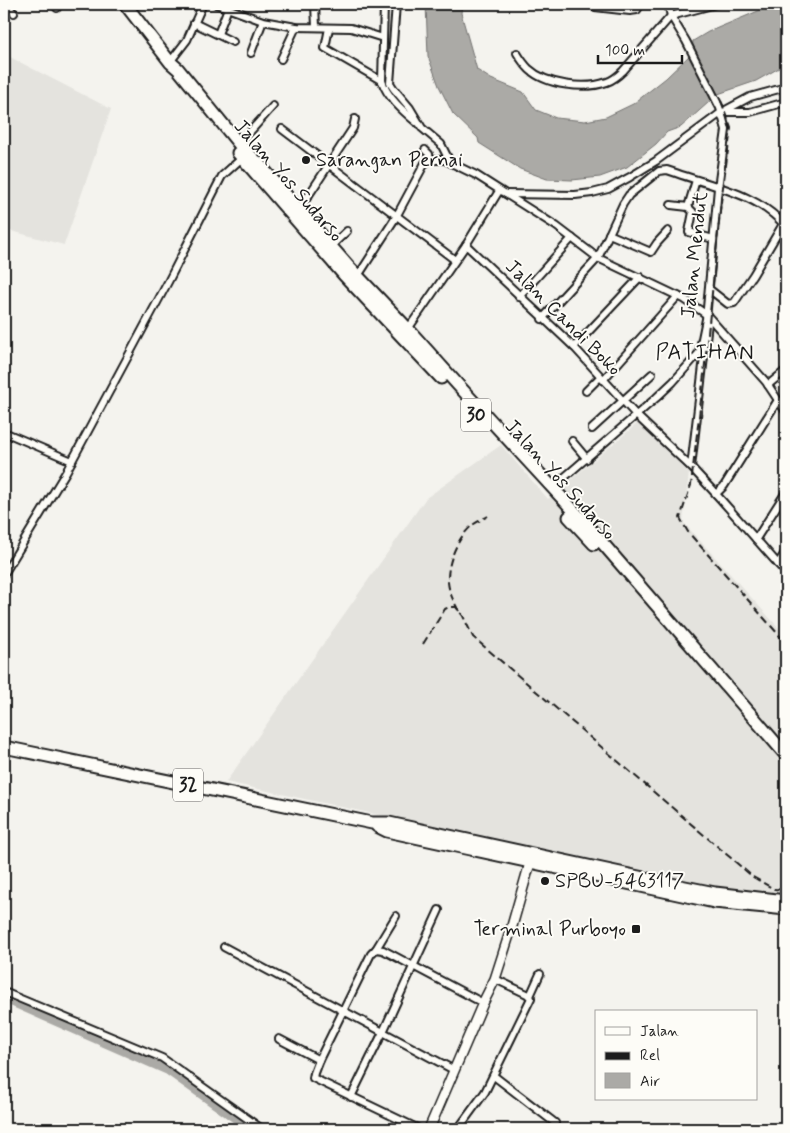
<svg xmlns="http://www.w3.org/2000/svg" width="790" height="1133" font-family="Mynerve,sans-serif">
<rect width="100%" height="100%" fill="#f4f3ee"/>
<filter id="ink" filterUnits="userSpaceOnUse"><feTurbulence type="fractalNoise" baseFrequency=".02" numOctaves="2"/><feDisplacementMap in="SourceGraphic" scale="10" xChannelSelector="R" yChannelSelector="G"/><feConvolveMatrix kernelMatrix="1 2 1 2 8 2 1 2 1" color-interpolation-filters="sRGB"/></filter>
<g filter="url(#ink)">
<g fill="#e4e3de">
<polygon points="4,54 111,109 64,245 4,229"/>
<polygon points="639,422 689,473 683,522 786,636 786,896 729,891 226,782 426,498 501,445 548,499"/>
</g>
<polygon fill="#abaaa6" stroke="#72716f" points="426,4 462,4 461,13 477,70 491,79 523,92 536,110 556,118 585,121 606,117 633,104 666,78 692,53 693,41 708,32 775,4 786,4 786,64 756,81 718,94 681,127 667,132 656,144 627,167 600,177 572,180 547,179 520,169 479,143 478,138 453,114 439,86 428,56"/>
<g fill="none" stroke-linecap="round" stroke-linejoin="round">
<polyline stroke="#abaaa6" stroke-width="10" points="4,998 168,1070 251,1129"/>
<defs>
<g id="street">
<polyline points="6,4 14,13"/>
<polyline points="54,4 57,8"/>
<polyline points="216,4 263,21 296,27 351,28 383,38"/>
<polyline points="315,4 316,27"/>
<path d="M 384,4 L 382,81 C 387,97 403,111 416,122"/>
<polyline points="396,4 390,83 394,89 410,108 422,128 441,144 450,162"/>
<polyline points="595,7 630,11 637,10 641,4"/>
<polyline points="194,23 233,42"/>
<polyline points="329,28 325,48 382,81"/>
<polyline points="218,34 228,8"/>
<polyline points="251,53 263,21"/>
<path d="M 517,53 C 520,58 524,64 529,69 C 546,85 585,90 607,82 C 613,80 618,76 623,71 L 671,16 L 716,4"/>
<polyline points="281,59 296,27"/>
<polyline points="170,62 187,40 203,4"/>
<polyline points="724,111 750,97 786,87"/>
<polyline points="282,129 455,260"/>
<polyline points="239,144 273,106"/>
<polyline points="425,150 429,154 430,160"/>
<polyline points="506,194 575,195 592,193 608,189 630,177 656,161 722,112 750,112 786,102"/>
<polyline points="671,205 688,207 696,180"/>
<polyline points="688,207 693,212 689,232 713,239"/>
<polyline points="299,210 353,128 355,119"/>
<polyline points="609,234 651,252 657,243 668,231"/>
<polyline points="466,245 574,347 636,415 691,467 716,494 786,573"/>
<polyline points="330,247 347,231"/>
<polyline points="358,276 396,217 425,163 430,160 445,160 476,175 556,226 598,258 684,299 707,315 766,382 786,412"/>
<polyline points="709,289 728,304 734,303 753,275 786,219"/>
<polyline points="519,297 572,238"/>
<path d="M 542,319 L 598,258 L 623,204 L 629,195 L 659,171 L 667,170 L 676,173 C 715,187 759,194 786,227"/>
<polyline points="408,329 466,245 499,191"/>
<polyline points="574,347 640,277"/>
<polyline points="603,380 678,296"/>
<polyline points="768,385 786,370"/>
<polyline points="586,391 600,377"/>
<polyline points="592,429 652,374"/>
<polyline points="4,432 72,461"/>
<polyline points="572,441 587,459"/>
<polyline points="691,467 708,323 707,320"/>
<polyline points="552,488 656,398 673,382 699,353 706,319 718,188 726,130 720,108 686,41 671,16 668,4"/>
<polyline points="716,494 724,486 778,400"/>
<polyline points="756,539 786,492"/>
<polyline points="778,564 786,551"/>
<polyline points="4,574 66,472 168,282 222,176 242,158"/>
<polyline points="224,947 454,1070"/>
<polyline points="376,949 396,916"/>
<polyline points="4,992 162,1058 262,1129"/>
<polyline points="530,996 540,974"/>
<polyline points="279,1039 319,1060"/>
<polyline points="494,1076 555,1123"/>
<polyline points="351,1097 383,1032 439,910"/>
<polyline points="419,1129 313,1078 314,1073 319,1060 371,954 376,949 383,950 483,1003"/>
<polyline points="458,1129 485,1092 531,998 527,994 495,979"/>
</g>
<polyline id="secondary" points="429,1129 483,1003 495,979 512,926 532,856"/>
<g id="highway">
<polyline points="125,4 170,62 178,69 239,144 259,164 349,267 408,329 458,385 586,524 786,755"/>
<polyline points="238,153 344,275 441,378"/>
<polyline points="569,517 594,544"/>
<polyline points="4,747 372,823 389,823 685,887 715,893 786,901"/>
<polyline points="377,826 387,831 687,896 714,902 786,909"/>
</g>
</defs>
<use href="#street" stroke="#1c1c1c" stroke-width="10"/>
<use href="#secondary" stroke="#1c1c1c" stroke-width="12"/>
<use href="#highway" stroke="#1c1c1c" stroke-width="15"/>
<use href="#street" stroke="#fdfcf7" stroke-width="6"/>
<use href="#secondary" stroke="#fdfcf7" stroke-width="9"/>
<use href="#highway" stroke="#fdfcf7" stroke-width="11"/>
<g stroke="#1c1c1c" stroke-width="2" stroke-dasharray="8 4" stroke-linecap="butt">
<polyline points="721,101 731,128 721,202 704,374 691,485 680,518 688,532 786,643"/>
<path d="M 459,611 C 454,602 449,593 448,582 C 447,562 458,536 474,524 C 478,521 483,519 488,516"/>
<polyline points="423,644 445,609 449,607 456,607 463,616 473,637 753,877 774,889 786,890"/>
</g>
</g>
</g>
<g fill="#1c1c1c" stroke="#fdfcf7" stroke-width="2">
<circle cx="306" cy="160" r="5"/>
<circle cx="545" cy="881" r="5"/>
<rect x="631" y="924" width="10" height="10" rx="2.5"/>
</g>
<g text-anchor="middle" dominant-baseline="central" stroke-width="4" stroke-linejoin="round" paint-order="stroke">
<g fill="#fdfcf7" stroke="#605f5e" stroke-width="1">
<rect x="461" y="398.5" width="30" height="33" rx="4"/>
<rect x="173" y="768.5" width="30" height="33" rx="4"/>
</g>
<g font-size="19" font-weight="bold" fill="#1c1c1c">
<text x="476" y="415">30</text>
<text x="188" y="785">32</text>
</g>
<g font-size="20" fill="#1c1c1c" stroke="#fdfcf7" text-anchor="start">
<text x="316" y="160">Sarangan Pernai</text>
<text x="555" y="881">SPBU-5463117</text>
<text x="626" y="929" text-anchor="end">Terminal Purboyo</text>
</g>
<g font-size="20" fill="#1c1c1c" stroke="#fdfcf7">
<text transform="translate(288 181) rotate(49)">Jalan Yos Sudarso</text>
<text transform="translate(695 255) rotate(-84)">Jalan Mendut</text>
<text transform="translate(563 318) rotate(45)">Jalan Candi Boko</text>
<text transform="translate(560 480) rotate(48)">Jalan Yos Sudarso</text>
</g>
<g font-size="22" letter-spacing="1" fill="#1c1c1c" stroke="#fdfcf7">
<text x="705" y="353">PATIHAN</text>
</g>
</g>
<rect width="790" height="1133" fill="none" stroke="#fdfcf7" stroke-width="20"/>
<rect x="10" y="10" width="770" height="1113" fill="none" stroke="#1c1c1c" stroke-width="2" filter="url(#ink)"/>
<rect x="595" y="1010" width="162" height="90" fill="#fdfcf7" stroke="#a3a29f"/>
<rect x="605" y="1027" width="25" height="8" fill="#fdfcf7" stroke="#a3a29f"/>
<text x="640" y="1036" font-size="15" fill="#1c1c1c">Jalan</text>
<rect x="605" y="1052" width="25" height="8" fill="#1c1c1c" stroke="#a3a29f"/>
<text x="640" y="1060" font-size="15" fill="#1c1c1c">Rel</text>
<rect x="605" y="1073" width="25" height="15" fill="#abaaa6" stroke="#a3a29f"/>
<text x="640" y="1086" font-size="15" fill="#1c1c1c">Air</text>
<path d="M598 55v8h84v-8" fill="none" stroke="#1c1c1c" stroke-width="2.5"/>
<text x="605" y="55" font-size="15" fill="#1c1c1c" stroke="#fdfcf7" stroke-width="4" paint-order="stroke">100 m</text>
</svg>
